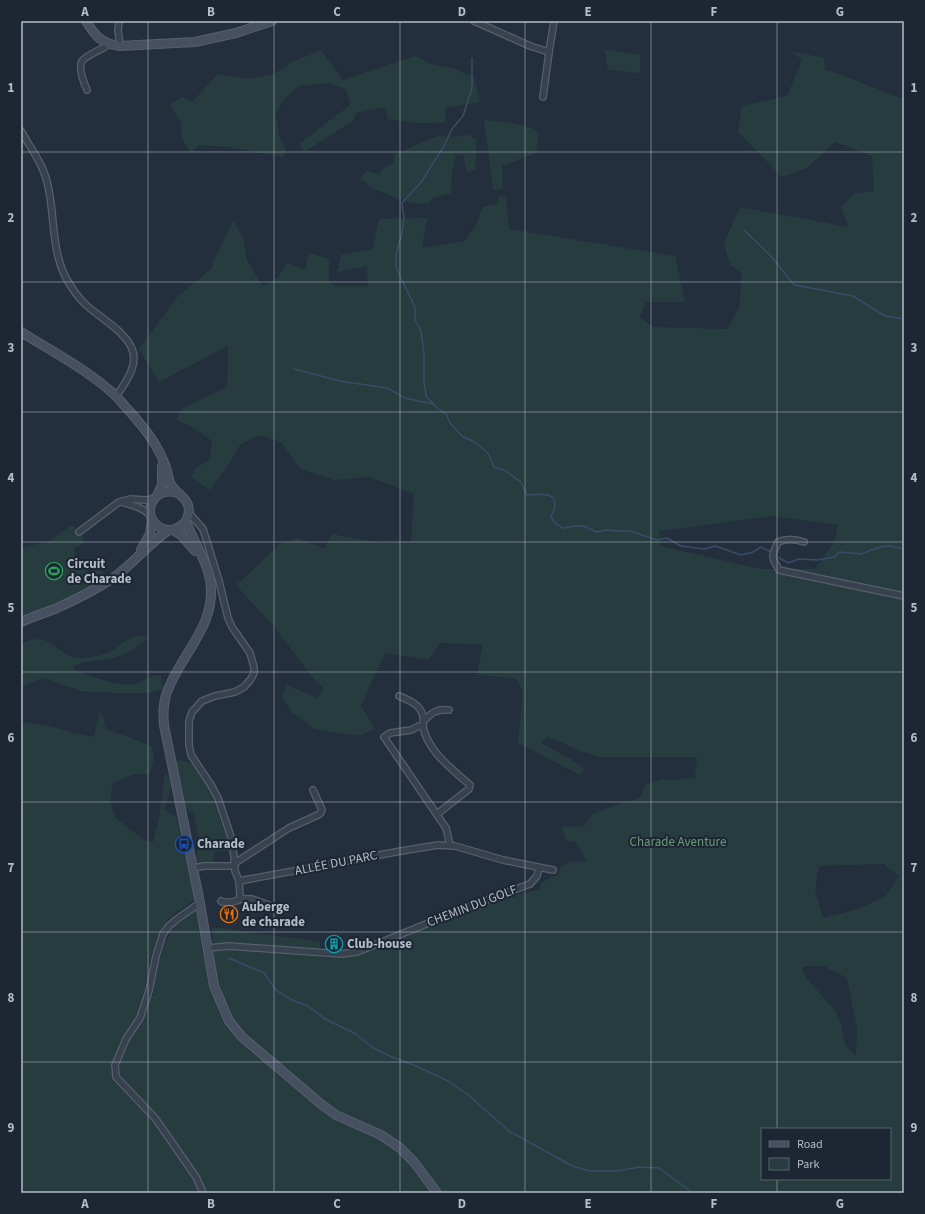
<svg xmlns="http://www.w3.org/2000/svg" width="925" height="1214" font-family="'Source Sans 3',sans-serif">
<rect width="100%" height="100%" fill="#242f3e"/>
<g fill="#263c3f" fill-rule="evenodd">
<polygon points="604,49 640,55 640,73 608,70"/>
<path d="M 321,50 L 343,80 L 415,56 L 431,64 L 455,69 L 474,77 L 480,102 L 445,108 L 446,122 C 424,124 410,123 388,119 L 385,107 L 356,113 L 353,121 L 304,152 L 299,144 L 350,105 L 346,89 L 327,83 L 299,86 L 284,99 L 276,113 L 279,136 L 286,149 L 283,157 L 229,147 L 198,145 L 191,153 L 182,138 L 181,122 L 170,105 L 182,97 L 192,102 L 218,74 L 249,79 L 274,74 L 292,62 Z"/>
<path d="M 791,51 L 824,58 L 825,69 L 904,99 L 904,1193 L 21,1193 L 21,722 L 50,726 L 74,733 L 94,737 L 99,712 L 103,716 L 106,729 L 152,746 L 154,759 L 149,774 L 133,774 L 113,783 L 110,801 L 115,817 L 128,828 L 146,841 L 153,842 L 159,818 L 165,773 C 175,786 169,794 164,809 L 176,817 L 195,900 C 188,905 180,909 174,914 C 153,934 150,961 145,988 L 154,996 C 154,993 153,990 153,987 C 153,974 167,936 174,926 C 180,919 189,914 197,910 L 209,972 L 215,970 L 212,928 L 221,928 L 320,942 L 319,957 L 342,958 L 480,902 L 539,890 L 541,883 L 558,874 L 561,866 L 571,861 L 587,862 L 576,842 L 566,841 L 562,827 L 584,826 L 593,814 L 621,803 L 628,802 L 640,797 L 645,785 L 662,779 L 675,780 L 695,778 L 697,757 L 600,757 L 583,752 L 548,737 L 541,743 L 572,760 L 584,769 L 580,775 L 518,743 L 523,692 L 516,679 L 477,674 L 483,644 L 440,643 L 428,660 L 385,653 L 361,706 L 375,729 L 358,736 L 314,729 L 293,713 L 282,697 L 287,685 L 317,698 L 324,689 L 313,678 L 275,628 L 236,585 L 256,567 L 279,544 L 298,538 L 325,549 L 332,534 L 382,543 L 411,541 L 414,494 L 369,477 L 334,480 L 301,469 L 281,442 L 258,435 L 240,445 L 230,462 L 210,490 L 191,477 L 196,468 L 209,460 L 212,441 L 194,428 L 176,420 L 183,408 L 227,387 L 228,346 L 159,382 L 139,349 L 177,297 L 211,269 L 215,258 L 233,221 L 243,237 L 247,261 L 263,286 L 278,277 L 287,263 L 305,270 L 309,253 L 329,259 L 329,282 L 336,286 L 368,286 L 367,266 L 337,272 L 341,255 L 373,249 L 379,219 L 427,218 L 422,248 L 465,241 L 477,223 L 482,207 L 496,204 L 500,195 L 506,197 L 509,229 L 675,256 L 685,302 L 646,302 L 640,317 L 653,327 L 727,329 L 739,308 L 742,273 L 730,265 L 724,243 L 740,207 L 848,227 L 841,207 L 853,194 L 874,191 L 872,156 L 835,142 L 807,168 L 782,177 L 738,132 L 742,106 L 787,96 L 802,60 ZM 773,516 L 838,525 L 834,542 L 815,569 L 760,569 L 661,546 L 659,531 ZM 884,864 L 899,876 L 885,897 L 857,909 L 823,918 L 815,889 L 819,866 ZM 811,966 L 824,966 L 847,978 L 857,1027 L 856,1055 L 845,1045 L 841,1024 L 836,1012 L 804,975 L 802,967 ZM 762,1129 L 890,1129 L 890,1179 L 762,1179 Z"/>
<path d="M 484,120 C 501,122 527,122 539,133 L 536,153 L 502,166 L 503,189 L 493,190 Z"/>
<polygon points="468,135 477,140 475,170 467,172 463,155 456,155 452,172 451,193 433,198 429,204 412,203 397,198 372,188 360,178 367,171 380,175 384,167 393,164 395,154 437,136 453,137"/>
<polygon points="72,525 83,538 83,544 74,548 76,559 89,573 100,568 106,577 67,599 21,617 21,548 49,541"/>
<path d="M 146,636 L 148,639 C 139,645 130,652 120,656 C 105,661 88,659 73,666 L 74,669 C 88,676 120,688 135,684 C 144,681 152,674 161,675 L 163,689 L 148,693 L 116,693 L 81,691 L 44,678 L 21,687 L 21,644 C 54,628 55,658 80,658 C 87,658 105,655 110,652 C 118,648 125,639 134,637 C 137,636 142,636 146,636 Z"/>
<path d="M 181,760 L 197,766 L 212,789 L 219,807 L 218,812 L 224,830 C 230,835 230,843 231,851 L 215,851 L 214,863 L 201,864 L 194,859 L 198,853 L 197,851 L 201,848 L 193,811 L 189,814 L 189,811 L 185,805 L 176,761 Z"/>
</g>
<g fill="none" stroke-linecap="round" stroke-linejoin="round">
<g stroke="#394c67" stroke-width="1.5">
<path d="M 472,58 L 472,88 L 463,116 L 452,129 L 444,146 L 422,181 L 402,203 L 404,218 L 402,233 L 396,255 L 396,268 L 415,307 L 415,320 L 421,331 L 424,355 L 424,380 L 426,396 L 437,408 L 446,414 L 450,423 L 463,437 L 473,441 L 488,453 L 494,467 L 506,471 L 521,482 L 527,495 C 545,493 563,492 551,517 L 555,523 L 563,528 L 576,526 L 584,526 L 596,532 L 607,530 L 616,531 L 630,531 L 657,540 L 667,538 L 681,546 L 705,549 L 715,546 L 741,555 L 753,552 L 761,547 L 769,551"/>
<polyline points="744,230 771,256 794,285 853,296 885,316 904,319"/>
<polyline points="294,369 340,381 387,388 405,398 433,404"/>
<polyline points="778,557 788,563 799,559 817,560 835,557 839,552 861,554 880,547 889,546 904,549"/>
<polyline points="229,958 264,973 276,990 292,1000 308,1006 325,1019 356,1034 373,1048 392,1057 416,1066 448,1081 467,1094 509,1131 572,1166 590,1171 616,1171 640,1167 659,1168 693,1193"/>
</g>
<defs>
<g id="street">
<polyline points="119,21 118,30 120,46"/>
<polyline points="474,21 530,46 549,52 554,21"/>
<path d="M 87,90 C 84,83 77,66 83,60 C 88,55 99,50 105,47 L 107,43"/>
<polyline points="543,97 549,52"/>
<path d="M 21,131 C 31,149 44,165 48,186 C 55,216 51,249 66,278 C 71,287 77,296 84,303 C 98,317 128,332 133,352 C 137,367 125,384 116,396"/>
<path d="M 121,502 C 132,505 142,507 150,515"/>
<polyline points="189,513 203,529 219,581 228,618 232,627 250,653 254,667 254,673 251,679 244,687 235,692 215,696 202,701 192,712 189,721 189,745 191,755 211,785 218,798 231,837 234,856 235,871 239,881 401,851 438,845 455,846 503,860 553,870"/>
<polyline points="79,532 119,502 130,499 146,500 154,499"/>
<path d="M 804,542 C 795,539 787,538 778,542 C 771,557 771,556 779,570 L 904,596"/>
<path d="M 399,696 C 414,702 426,708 423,726"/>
<path d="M 424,721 C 432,712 437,709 449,710"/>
<path d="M 437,814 L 469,789 L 470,785 C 453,770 427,751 423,726 L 419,726 L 411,730 L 390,733 L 384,737 L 446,828 L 450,845"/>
<polyline points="235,863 289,828 320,814 322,810 313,790"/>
<polyline points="193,868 204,866 234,866"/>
<polyline points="239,881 240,896 241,899 252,899 269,905"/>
<path d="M 221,901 L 222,902 C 229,903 235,902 241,899"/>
<polyline points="200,903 177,919 169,926 163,934 156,956 149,991 140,1018 126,1039 115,1065 116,1077 155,1118 196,1177 202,1190 201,1193"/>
<polyline points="208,948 229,946 341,954 357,952 478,903 530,884 537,876 539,868"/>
</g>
<g id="secondary">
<path d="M 86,21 C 95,36 102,44 120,46 L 195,42 L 236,33 L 272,21"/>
<path d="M 21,332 C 53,352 88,370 116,396 C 130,412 146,428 156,446 C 159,451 162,457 164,462 C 167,469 168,476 170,483 C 176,495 193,499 188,516 C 187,521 183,525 179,527 C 174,530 167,531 161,528 C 138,516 154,482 180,494"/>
<polyline points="158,494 162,484 162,466"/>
<path d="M 186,521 C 193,542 206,557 210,580 C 218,626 179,655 166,695 C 163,705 163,715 164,725 L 200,903 L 214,986 L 229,1021 L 242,1037 L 321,1104 L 336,1115 L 381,1135 L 400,1148 L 414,1162 L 437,1193"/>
<polyline points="173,530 181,535 195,551"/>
<polyline points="141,550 150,534 152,519"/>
<path d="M 21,622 C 32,617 44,613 55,609 C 75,600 95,590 113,578 C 133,564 148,544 169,530"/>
</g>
</defs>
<use href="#street" stroke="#565f6c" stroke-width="8"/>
<use href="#secondary" stroke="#565f6c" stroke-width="10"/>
<use href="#street" stroke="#38414e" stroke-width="5.5"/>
<use href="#secondary" stroke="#465061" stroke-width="8"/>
</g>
<path fill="none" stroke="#b4bcc9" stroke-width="1" stroke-opacity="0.55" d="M 148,21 L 148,1193M 274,21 L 274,1193M 400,21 L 400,1193M 525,21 L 525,1193M 651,21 L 651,1193M 777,21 L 777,1129M 21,152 L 904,152M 21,282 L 904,282M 21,412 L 904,412M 21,542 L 904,542M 21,672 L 904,672M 21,802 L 904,802M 21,932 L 904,932M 21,1062 L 904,1062M 777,1179 L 777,1193"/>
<defs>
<symbol id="stadium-ring" viewBox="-11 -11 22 22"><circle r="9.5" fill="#1d2633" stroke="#2e9e5b" stroke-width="1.5"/><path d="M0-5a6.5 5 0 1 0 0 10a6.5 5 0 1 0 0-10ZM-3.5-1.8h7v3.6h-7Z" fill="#2e9e5b"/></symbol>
<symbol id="bus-ring" viewBox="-11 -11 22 22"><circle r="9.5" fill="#1d2633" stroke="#1a4fb4" stroke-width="1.5"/><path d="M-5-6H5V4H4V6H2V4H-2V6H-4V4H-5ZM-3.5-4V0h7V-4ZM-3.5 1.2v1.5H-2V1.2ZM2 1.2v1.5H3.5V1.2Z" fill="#1a4fb4"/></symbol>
<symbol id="restaurant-ring" viewBox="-11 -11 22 22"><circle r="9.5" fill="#1d2633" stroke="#e8710a" stroke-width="1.5"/><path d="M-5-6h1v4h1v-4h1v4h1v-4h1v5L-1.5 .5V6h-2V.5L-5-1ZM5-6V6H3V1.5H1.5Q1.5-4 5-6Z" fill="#e8710a"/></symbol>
<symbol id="building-ring" viewBox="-11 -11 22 22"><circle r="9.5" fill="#1d2633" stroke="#0f9aa8" stroke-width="1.5"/><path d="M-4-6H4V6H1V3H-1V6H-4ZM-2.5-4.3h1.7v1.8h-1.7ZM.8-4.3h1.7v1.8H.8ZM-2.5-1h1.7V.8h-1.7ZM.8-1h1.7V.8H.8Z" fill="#0f9aa8"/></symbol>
</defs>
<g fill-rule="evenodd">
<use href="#stadium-ring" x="44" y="561" width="20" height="20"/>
<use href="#bus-ring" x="174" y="834" width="20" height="20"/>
<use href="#restaurant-ring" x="219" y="904" width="20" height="20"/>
<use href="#building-ring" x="324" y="934" width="20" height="20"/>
</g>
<g text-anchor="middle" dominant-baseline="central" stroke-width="4" stroke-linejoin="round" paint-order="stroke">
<g font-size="13" font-weight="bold" fill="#b4bcc9" stroke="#1d2633" text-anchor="start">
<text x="67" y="564">Circuit<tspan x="67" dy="15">de Charade</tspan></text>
<text x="197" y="844">Charade</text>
<text x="242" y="907">Auberge<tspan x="242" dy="15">de charade</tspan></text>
<text x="347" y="944">Club-house</text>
</g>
<g font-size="13" fill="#6b9a76" stroke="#1d2633">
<text x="678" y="842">Charade Aventure</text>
</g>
<g font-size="13" fill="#b4bcc9" stroke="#1d2633">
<text transform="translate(336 863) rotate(-11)">ALLÉE DU PARC</text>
<text transform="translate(472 906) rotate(-21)">CHEMIN DU GOLF</text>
</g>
</g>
<rect width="925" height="1214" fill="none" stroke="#1d2633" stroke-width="44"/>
<rect x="761" y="1128" width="130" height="52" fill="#1d2633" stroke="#59626f"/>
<rect x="769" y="1141" width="20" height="6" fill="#465061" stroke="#59626f"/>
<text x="797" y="1148" font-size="12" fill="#b4bcc9">Road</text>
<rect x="769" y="1158" width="20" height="12" fill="#263c3f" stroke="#59626f"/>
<text x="797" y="1168" font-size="12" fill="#b4bcc9">Park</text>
<rect x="22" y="22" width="881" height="1170" fill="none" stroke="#b4bcc9" stroke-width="1.5"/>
<g font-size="13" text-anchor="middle" font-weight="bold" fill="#b4bcc9">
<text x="85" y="16">A</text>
<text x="211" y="16">B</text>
<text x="337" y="16">C</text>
<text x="462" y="16">D</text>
<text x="588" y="16">E</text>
<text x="714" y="16">F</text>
<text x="840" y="16">G</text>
<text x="11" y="92">1</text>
<text x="914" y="92">1</text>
<text x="11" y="222">2</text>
<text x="914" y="222">2</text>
<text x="11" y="352">3</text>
<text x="914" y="352">3</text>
<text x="11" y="482">4</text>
<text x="914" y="482">4</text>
<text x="11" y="612">5</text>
<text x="914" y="612">5</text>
<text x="11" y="742">6</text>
<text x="914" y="742">6</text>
<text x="11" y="872">7</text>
<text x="914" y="872">7</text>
<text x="11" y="1002">8</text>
<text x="914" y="1002">8</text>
<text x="11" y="1132">9</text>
<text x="914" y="1132">9</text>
<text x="85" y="1208">A</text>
<text x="211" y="1208">B</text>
<text x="337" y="1208">C</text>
<text x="462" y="1208">D</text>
<text x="588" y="1208">E</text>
<text x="714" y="1208">F</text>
<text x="840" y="1208">G</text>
</g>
</svg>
